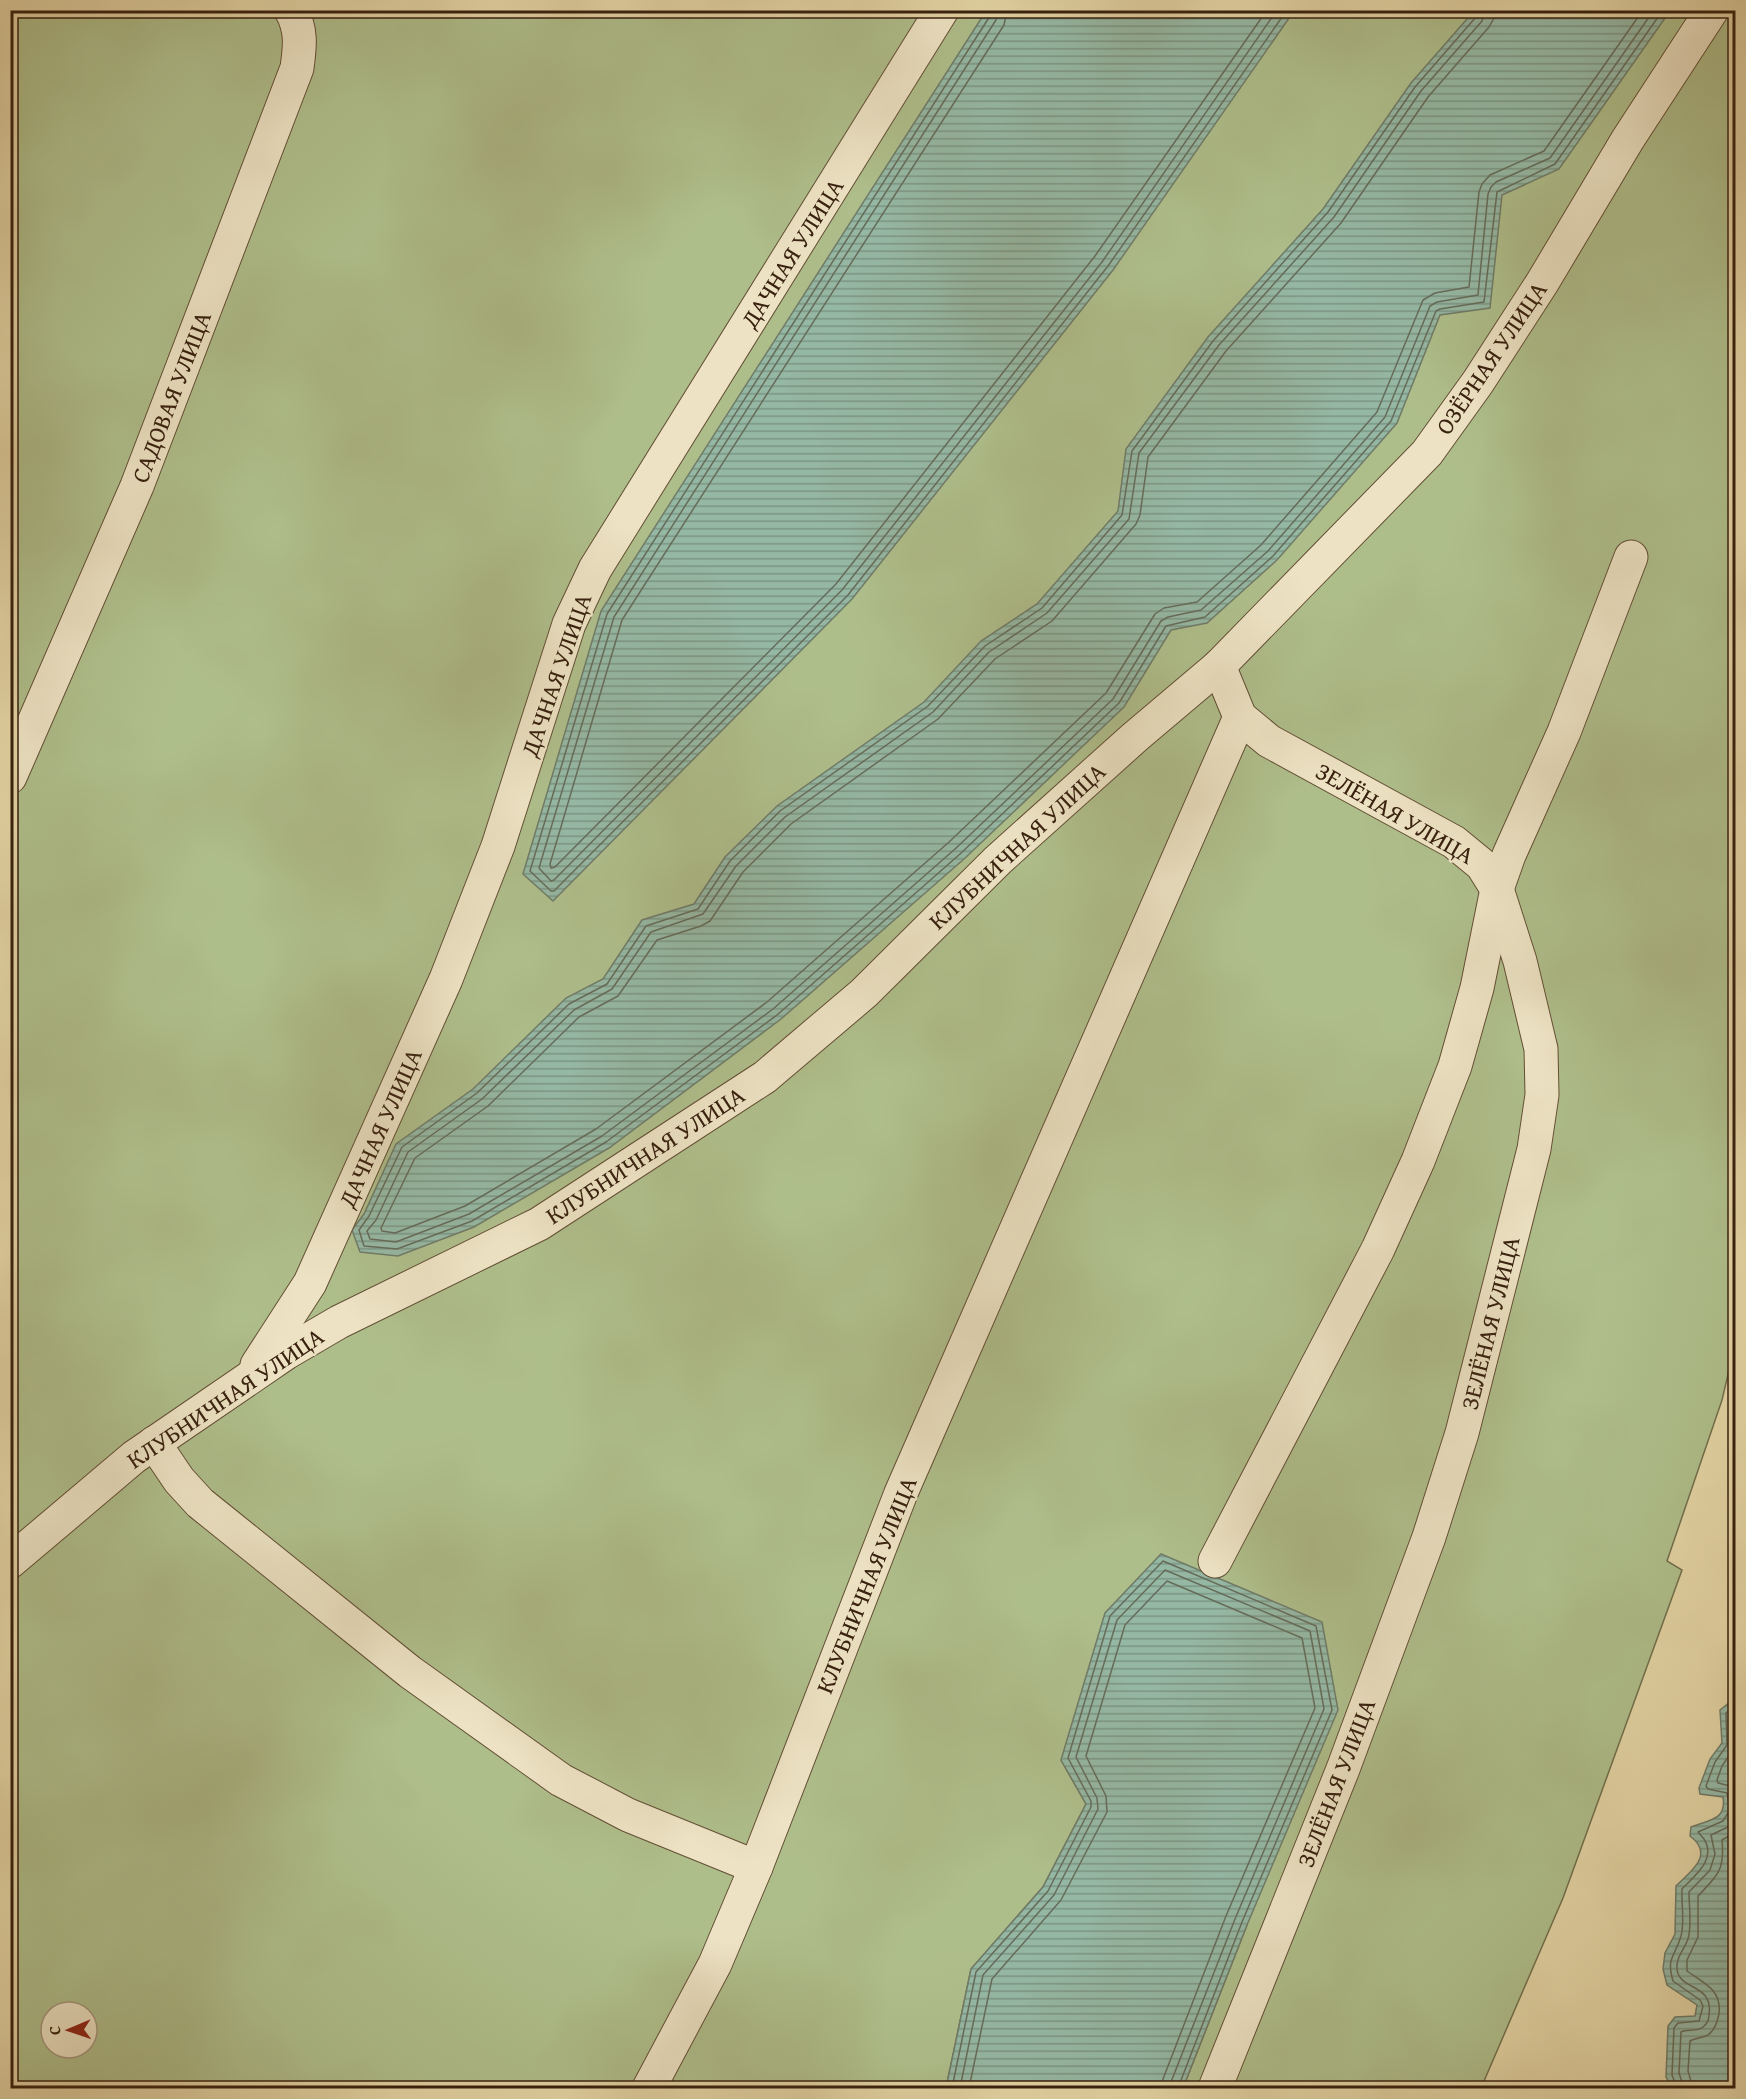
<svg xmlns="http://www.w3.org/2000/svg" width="1746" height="2099" font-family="'Gentium Book Plus',serif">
<defs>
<pattern id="water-rules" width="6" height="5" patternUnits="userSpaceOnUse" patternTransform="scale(1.5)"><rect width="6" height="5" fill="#95b8a4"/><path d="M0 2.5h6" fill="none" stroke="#7b9584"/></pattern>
</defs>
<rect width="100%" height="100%" fill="#e3d4a5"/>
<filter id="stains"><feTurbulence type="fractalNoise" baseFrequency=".00333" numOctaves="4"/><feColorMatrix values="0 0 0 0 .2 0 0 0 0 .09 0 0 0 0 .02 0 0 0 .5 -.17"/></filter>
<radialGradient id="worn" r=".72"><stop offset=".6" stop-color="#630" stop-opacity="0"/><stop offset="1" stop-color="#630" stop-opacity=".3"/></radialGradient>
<path fill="#aebe8b" stroke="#73704d" stroke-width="1.5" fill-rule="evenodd" d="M 11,11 L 1735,11 L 1735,1345 L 1722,1400 L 1667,1561 L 1682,1570 L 1563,1898 L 1481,2088 L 1183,2088 L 1247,1925 L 1061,1760 L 1086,1804 L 1043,1887 L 971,1969 L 946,2088 L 11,2088 ZM 51,2012 L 87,2012 L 87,2048 L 51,2048 Z"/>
<g fill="url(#water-rules)" stroke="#707c68" stroke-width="1.5">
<polygon points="986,11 1294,11 1113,270 852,599 553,901 523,874 601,611"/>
<polygon points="1474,11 1670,11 1559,169 1502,195 1490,308 1440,315 1397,423 1277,560 1207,623 1171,630 1124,707 964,859 781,1019 609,1148 474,1227 398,1256 360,1252 352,1230 364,1214 396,1144 473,1089 566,998 603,979 642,920 694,904 725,857 777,806 924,702 981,641 1037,604 1118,511 1126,449 1208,337 1323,209 1411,83"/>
<polygon points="1161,1554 1322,1622 1338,1710 1247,1925 1183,2088 946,2088 971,1969 1043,1887 1086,1804 1061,1760 1105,1613"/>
<path d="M 1735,1698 L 1735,2088 L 1672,2088 L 1666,2077 L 1668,2026 L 1675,2017 L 1695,2016 L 1697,2005 L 1667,1985 L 1663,1969 L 1665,1953 L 1675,1934 L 1676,1886 C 1691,1871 1715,1855 1690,1836 L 1691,1827 C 1709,1820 1727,1820 1723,1797 L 1700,1794 L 1699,1788 L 1710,1759 L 1722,1743 L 1720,1710 Z"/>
</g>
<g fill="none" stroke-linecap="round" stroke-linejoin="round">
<g stroke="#666c5a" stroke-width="1.5">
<polyline points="991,10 990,16 607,614 530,871 551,891 554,891 848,595 1108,266 1287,10"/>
<polyline points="998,10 996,20 614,617 539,868 551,881 554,880 842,590 1102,262 1277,10"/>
<polyline points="1007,10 1004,25 622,620 550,864 551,868 555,867 836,584 1095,256 1267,10"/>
<polyline points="1478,10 1476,17 1415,87 1328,212 1213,341 1132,451 1122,515 1042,608 985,646 928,706 780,811 730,861 698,909 646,926 607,984 569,1004 477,1093 402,1147 369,1216 359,1230 364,1246 397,1249 472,1221 606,1142 777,1015 960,854 1119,703 1166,626 1205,617 1273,556 1391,421 1436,311 1440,309 1484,302 1497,192 1555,164 1663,10"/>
<polyline points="1485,10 1482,21 1421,91 1334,217 1219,345 1139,453 1129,519 1047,613 989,652 933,712 785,817 736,866 703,914 651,932 612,989 574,1010 482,1099 408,1152 376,1220 367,1231 370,1239 396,1242 469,1214 602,1136 773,1009 955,849 1113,699 1161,621 1168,617 1201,610 1268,551 1385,417 1430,306 1437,302 1478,295 1488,194 1491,187 1496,182 1550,158 1654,10"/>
<polyline points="1495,10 1494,18 1489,27 1428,97 1341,223 1226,351 1148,457 1140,515 1136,524 1052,621 995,659 938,719 791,824 743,872 710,921 701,926 657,940 618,996 579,1017 488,1106 415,1158 381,1228 382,1231 395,1233 465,1206 596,1129 767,1002 949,842 1106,693 1155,614 1164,608 1197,602 1261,545 1377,412 1423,300 1435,293 1469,287 1479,192 1482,184 1490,175 1544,151 1643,10"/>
<polyline points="1736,1714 1734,1717 1735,1747 1722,1766 1717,1780 1718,1783 1730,1786 1736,1792"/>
<polyline points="952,2088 976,1972 1048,1891 1091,1807 1091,1801 1068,1758 1110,1616 1163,1561 1316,1626 1332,1710 1242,1922 1178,2088"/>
<polyline points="960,2088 983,1975 1054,1895 1098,1809 1097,1798 1076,1757 1117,1620 1165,1570 1310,1631 1324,1709 1235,1919 1171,2082 1171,2088"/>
<polyline points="969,2088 992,1979 1061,1900 1107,1812 1106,1796 1086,1756 1125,1625 1167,1581 1302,1638 1315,1708 1226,1916 1163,2079 1162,2088"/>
<path d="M 1677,2088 L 1672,2075 L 1674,2028 L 1678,2023 L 1699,2021 L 1703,2006 L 1700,2000 L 1673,1981 C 1666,1957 1675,1957 1681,1936 C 1685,1922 1681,1903 1682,1889 C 1694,1876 1717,1860 1704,1839 C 1702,1837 1700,1834 1698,1832 L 1723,1821 L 1730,1810 L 1727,1793 L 1708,1789 L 1706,1786 L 1715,1762 L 1727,1745 L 1726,1713 L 1736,1704"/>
<path d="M 1684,2088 L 1679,2073 L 1681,2032 C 1688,2029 1697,2032 1703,2027 C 1707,2024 1709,2019 1709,2015 C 1714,1983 1679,1991 1677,1969 C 1676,1957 1684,1950 1688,1939 C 1692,1926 1689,1906 1689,1892 L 1710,1870 L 1715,1854 L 1711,1835 L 1728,1827 L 1736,1816"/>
<path d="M 1693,2088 L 1688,2071 L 1690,2041 C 1695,2038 1702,2038 1708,2035 C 1715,2030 1717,2022 1719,2014 C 1722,1990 1704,1983 1687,1971 L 1687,1960 L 1698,1937 L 1698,1896 C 1718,1875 1725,1870 1722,1840 L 1736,1832"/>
</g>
<defs>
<g id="minor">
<path d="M 10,777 L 137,486 L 297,68 C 300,46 302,30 291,10"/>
<polyline points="257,1365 310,1283 446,979 498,846 569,624 595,569 942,10"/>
<polyline points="154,1443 179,1480 200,1503 410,1672 561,1780 628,1815 756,1867"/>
<polyline points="1215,1561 1378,1249 1418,1161 1455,1066 1477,988 1497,889 1509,855 1564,732 1631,557"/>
<polyline points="10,1562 134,1457 286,1353 339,1322 539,1224 765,1077 864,993 998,860 1135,737 1219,666 1427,453 1478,382 1542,283 1628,139 1712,10"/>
<polyline points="649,2088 715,1964 756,1867 901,1493 1240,717"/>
<polyline points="1215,2088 1343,1769 1429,1537 1462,1433 1534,1149 1542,1095 1541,1049 1520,961 1497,889 1482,865 1454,842 1269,741 1240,717 1219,666"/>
</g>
</defs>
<use href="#minor" stroke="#634e34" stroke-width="35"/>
<use href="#minor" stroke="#ede3c4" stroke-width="33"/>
</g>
<g text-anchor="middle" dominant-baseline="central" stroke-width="4.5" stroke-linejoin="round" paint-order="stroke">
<g font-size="24" fill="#38210f" stroke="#ede3c4">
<text transform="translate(792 253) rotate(-58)">ДАЧНАЯ УЛИЦА</text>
<text transform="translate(1491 358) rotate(-56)">ОЗЁРНАЯ УЛИЦА</text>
<text transform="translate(171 397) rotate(-69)">САДОВАЯ УЛИЦА</text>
<text transform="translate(556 675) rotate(-71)">ДАЧНАЯ УЛИЦА</text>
<text transform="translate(1395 813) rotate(30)">ЗЕЛЁНАЯ УЛИЦА</text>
<text transform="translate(1017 846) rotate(-43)">КЛУБНИЧНАЯ УЛИЦА</text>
<text transform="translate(380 1128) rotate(-66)">ДАЧНАЯ УЛИЦА</text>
<text transform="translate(645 1155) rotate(-33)">КЛУБНИЧНАЯ УЛИЦА</text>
<text transform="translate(1490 1323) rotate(-76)">ЗЕЛЁНАЯ УЛИЦА</text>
<text transform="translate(225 1398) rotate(-34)">КЛУБНИЧНАЯ УЛИЦА</text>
<text transform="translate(866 1585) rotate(-68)">КЛУБНИЧНАЯ УЛИЦА</text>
<text transform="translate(1336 1783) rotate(-69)">ЗЕЛЁНАЯ УЛИЦА</text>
</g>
</g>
<rect width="1746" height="2099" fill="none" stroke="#e3d4a5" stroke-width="36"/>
<rect x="12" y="12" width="1722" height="2075" fill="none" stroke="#38210f" stroke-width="3"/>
<rect x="18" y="18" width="1710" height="2063" fill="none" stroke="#38210f" stroke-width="1.5"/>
<g transform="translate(69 2030) rotate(268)"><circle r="28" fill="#ede3c4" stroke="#a5957c" stroke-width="1.5"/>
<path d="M0-4.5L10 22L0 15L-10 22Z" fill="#8f2418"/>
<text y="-9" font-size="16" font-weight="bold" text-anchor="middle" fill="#38210f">С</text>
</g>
<rect width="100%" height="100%" filter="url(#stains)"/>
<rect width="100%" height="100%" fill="url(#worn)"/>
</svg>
